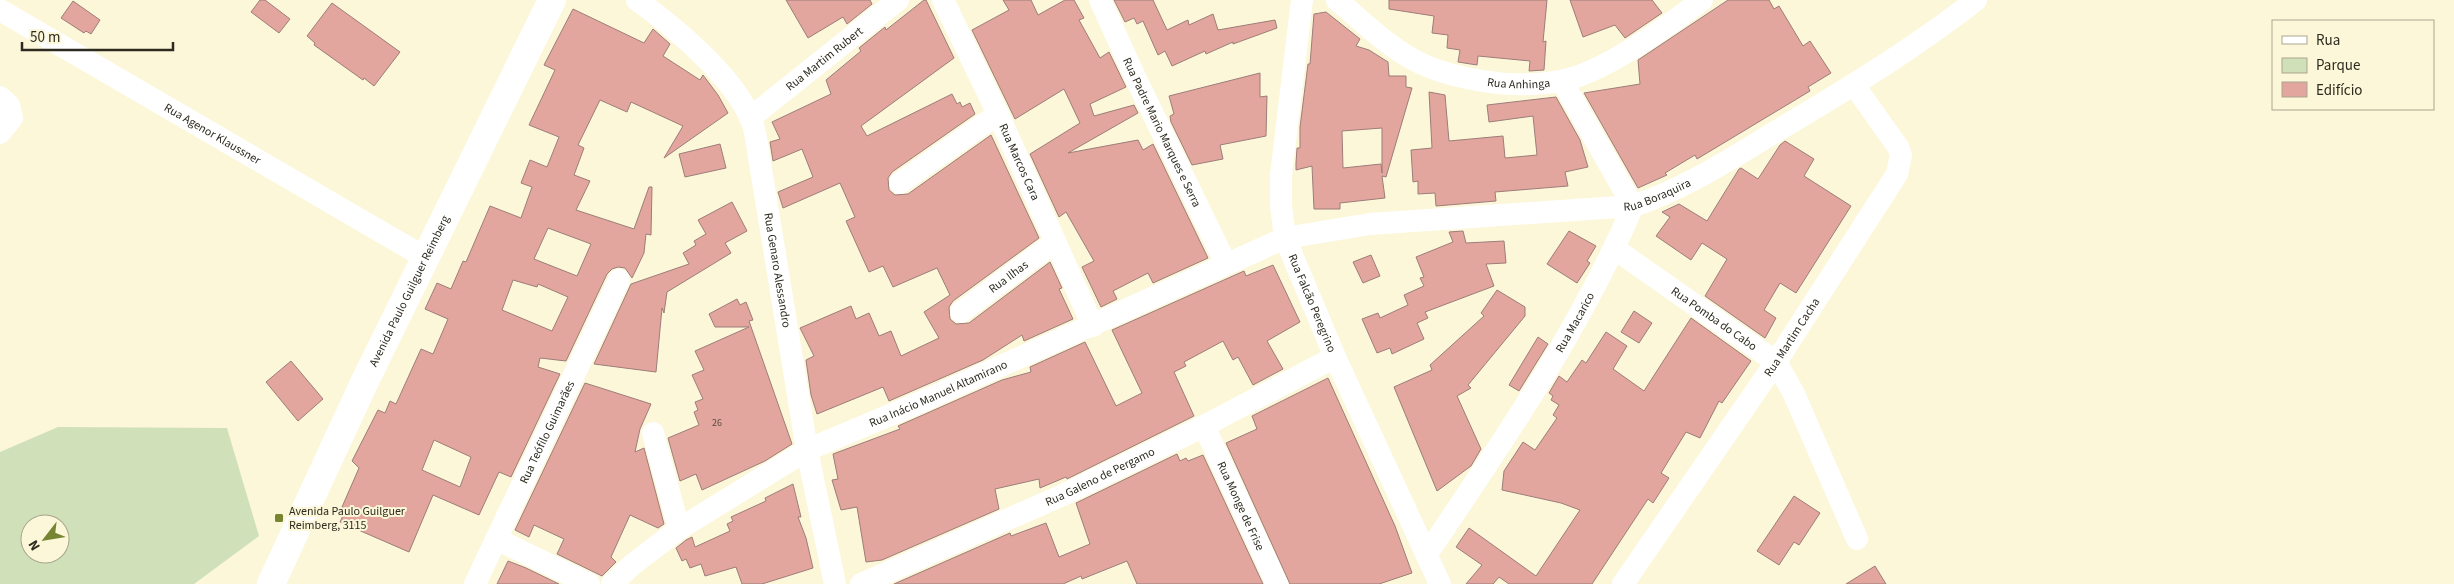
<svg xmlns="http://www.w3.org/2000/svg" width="2454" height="584" font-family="'Source Sans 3',sans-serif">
<rect width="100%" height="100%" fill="#fcf7d9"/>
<path fill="#d0e0b8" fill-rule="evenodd" d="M 58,427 L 227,428 L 259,536 L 194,584 L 0,584 L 0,452 ZM 30,524 L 60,524 L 60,554 L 30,554 Z"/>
<g fill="#e2a69e" stroke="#9d7d79" fill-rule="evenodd">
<polygon points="260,0 265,0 290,19 279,33 251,12"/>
<polygon points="786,0 870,0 872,4 847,24 843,17 808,38"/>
<polygon points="924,0 926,0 954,58 861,126 867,136 952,94 957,104 960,102 962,107 970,103 975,114 892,172 888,178 889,190 895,195 908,194 991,135 1039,238 953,301 949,307 950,319 956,324 969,323 1050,262 1062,288 1059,289 1073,319 1024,341 1022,335 983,360 889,401 883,387 817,414 811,395 806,360 814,356 800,328 851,306 856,319 869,313 879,336 891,331 901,356 939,338 924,312 950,295 937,268 893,287 883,266 869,272 846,221 855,217 840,183 783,208 778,192 813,177 802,149 773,161 770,142 780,139 772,122 831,94 826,80 861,51 859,48 885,27 886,30"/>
<polygon points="1003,0 1031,0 1038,15 1065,0 1074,0 1084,18 1079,20 1100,58 1109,52 1126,87 1090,104 1094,116 1134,105 1138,113 1068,153 1138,140 1143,150 1153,144 1208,258 1153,283 1148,273 1113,291 1117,299 1101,307 1082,267 1094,261 1066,212 1059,217 1030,154 1080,123 1064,89 1015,119 972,30 1009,10"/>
<polygon points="1114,0 1153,0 1167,30 1188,20 1189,25 1213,14 1218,30 1275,20 1277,28 1233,44 1233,42 1206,54 1205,51 1172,66 1165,51 1158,55 1143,21 1137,24 1134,18 1125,22"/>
<polygon points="1389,0 1547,0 1543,42 1546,41 1544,70 1529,71 1530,61 1478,56 1477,65 1458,62 1460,50 1447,48 1448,35 1432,33 1434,16 1389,9"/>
<polygon points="1570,0 1652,0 1662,13 1625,38 1615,25 1583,37"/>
<polygon points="1728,0 1769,0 1774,9 1779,6 1803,46 1810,41 1831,73 1808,87 1810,91 1697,159 1695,155 1665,173 1667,175 1638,188 1584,93 1640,84 1638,60"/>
<polygon points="73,1 100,20 91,34 86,31 84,33 61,18"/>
<polygon points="332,3 400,52 374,86 364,78 363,80 314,45 315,43 307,36"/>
<path d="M 573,9 L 644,43 L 653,29 L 670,44 L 663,56 L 700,80 L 703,75 L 718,95 L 728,113 L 664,158 L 683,126 L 631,102 L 627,112 L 600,100 L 578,145 L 584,148 L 574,175 L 590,181 L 576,210 L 634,229 L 649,187 L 652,187 L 651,235 L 646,234 L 644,253 L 632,278 L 625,268 L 618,267 L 612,269 L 607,274 L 566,361 L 540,358 L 538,367 L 560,374 L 511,477 L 499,472 L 479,515 L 433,495 L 409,552 L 340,522 L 346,509 L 342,507 L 359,468 L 352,461 L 378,410 L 385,413 L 390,401 L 396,404 L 421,349 L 433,354 L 448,319 L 425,309 L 437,283 L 451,289 L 463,261 L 466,262 L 490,206 L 521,218 L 532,187 L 521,183 L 530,160 L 547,167 L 559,137 L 529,125 L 555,70 L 544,65 ZM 548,228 L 591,244 L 577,276 L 534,259 ZM 513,280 L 537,287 L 538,284 L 568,297 L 552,331 L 502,310 ZM 434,440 L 471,457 L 460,487 L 422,470 Z"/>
<path d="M 1326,12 L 1360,39 L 1356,46 L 1369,50 L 1388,62 L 1389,76 L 1406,76 L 1406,87 L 1412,88 L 1386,177 L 1382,176 L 1385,198 L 1340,203 L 1340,209 L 1314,209 L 1312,166 L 1296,170 L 1296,163 L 1297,148 L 1300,148 L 1300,127 L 1308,64 L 1310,64 L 1314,14 ZM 1382,128 L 1382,173 L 1381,164 L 1343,168 L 1342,131 Z"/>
<polygon points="1260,73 1260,97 1267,96 1266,136 1220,145 1223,159 1192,165 1171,122 1170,116 1174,114 1169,96"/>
<polygon points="1429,92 1445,95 1449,141 1503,136 1505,158 1537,155 1533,116 1489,122 1487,105 1556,97 1580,140 1588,167 1565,172 1568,186 1495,192 1496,201 1436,206 1435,193 1418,194 1418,181 1413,182 1411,150 1432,148"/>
<polygon points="1785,141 1814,159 1804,176 1851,206 1796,293 1780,283 1764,310 1776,318 1765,338 1705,296 1727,259 1702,243 1691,260 1656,236 1670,217 1662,212 1679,204 1707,221 1739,169 1741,168 1758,179 1780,145"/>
<polygon points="720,144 726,168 685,177 679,154"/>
<polygon points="732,202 747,231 725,243 731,253 667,292 664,313 662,308 656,372 594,364 631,284 689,264 683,253 696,245 694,241 706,234 698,220"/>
<polygon points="1463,231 1466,243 1504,241 1506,263 1486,264 1494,286 1425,312 1428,318 1417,323 1424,339 1392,354 1390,348 1377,353 1362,319 1378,313 1380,318 1408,305 1404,295 1424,286 1420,278 1424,277 1416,257 1453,242 1449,232"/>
<polygon points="1569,231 1596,246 1587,261 1590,263 1577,283 1547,264"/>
<polygon points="1371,255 1380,276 1363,283 1353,262"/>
<polygon points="1273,265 1300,322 1267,341 1283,369 1253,385 1238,357 1233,360 1223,341 1184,362 1186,366 1174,372 1194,416 1067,479 1066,477 1040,488 1039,479 995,489 999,509 882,560 866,562 857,507 841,510 832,480 838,479 833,454 900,429 898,426 1002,380 1031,372 1030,367 1085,342 1116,406 1142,393 1112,330 1244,271 1246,276"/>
<polygon points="1497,290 1525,307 1525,316 1468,385 1471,388 1457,396 1481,449 1471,466 1437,491 1394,387 1432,370 1430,365 1484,316 1481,313"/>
<polygon points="737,299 740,305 746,302 753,320 749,321 792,444 765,461 702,490 696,474 680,481 668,438 699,425 694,412 698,410 695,402 703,399 692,375 704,370 695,351 749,327 715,327 709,314"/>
<polygon points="1634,311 1652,323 1639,343 1621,332"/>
<polygon points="1691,318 1751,361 1722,403 1719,401 1700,438 1686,432 1661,473 1669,478 1653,503 1648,499 1592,584 1509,584 1499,577 1493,584 1466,584 1482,565 1456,547 1469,528 1536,576 1580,510 1561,503 1502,490 1504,471 1523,442 1535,450 1557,418 1553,415 1559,405 1551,400 1553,396 1549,393 1559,376 1567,382 1582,360 1586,363 1606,332 1627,346 1613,369 1644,391"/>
<polygon points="1538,337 1548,344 1519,391 1509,385"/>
<polygon points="291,361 323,399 298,421 266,382"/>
<polygon points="1328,378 1395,526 1412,573 1379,584 1290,584 1226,443 1257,429 1252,416"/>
<polygon points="585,383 651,404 640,429 635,452 644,448 664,524 658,528 630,515 611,557 616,562 602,576 557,554 564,539 534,525 529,537 515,530"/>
<polygon points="1177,454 1180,461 1186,458 1188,461 1203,455 1263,584 1137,584 1127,561 1082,579 1081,576 1063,584 894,584 1010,533 1011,536 1046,523 1059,557 1090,544 1076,503"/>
<polygon points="793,484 801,517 798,517 806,538 813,568 762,584 742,584 736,567 705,576 701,564 690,568 686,559 682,561 676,548 686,540 692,537 695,547 730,531 727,524 733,521 731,517 766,501 765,498"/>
<polygon points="1794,496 1820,513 1799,545 1794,542 1779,565 1757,551"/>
<polygon points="508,561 526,568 559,584 497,584"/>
<polygon points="1875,566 1886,584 1846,584"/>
</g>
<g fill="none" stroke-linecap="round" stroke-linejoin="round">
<g stroke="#fff" stroke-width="22">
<path id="s1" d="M 637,0 C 675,28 732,75 751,119 C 756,131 757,144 759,157 L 807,450 L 835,584"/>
<path id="s2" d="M 943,0 L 998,114 L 1093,326"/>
<path id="s3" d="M 1100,0 L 1136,79 L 1226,264"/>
<path id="s4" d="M 1302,0 L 1281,175 L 1281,206 L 1285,238 L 1335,357 L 1440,584"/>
<path id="s5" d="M 1337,0 C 1361,20 1385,44 1412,59 C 1432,70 1454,76 1477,80 C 1504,85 1533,86 1560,81 C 1602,74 1668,26 1702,0"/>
<path id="s6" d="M 0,10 L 426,258"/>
<polyline points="0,97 9,105 12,118 0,133"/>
<path id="s7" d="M 750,118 L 898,0"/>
<polyline points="900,183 998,114"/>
<path id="s8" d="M 1615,249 L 1776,362 L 1794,394 L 1857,539"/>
<path id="s9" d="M 961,312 L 1055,242"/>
<path id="s10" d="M 1204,426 L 1277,584"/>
<polyline points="653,433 679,529"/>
<polyline points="496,539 589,584"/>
<path id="s11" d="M 1427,554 C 1502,443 1580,330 1633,206 L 1562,81"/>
<path id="s12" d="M 475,584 L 619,280"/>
<path id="s13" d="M 612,584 L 632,565 L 679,529 L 807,450 L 921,402 L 1285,238 L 1370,224 L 1633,206 C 1684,189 1729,160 1775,132 C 1844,91 1912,50 1976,0"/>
<path id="s14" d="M 861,584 L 1063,495 L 1204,426 L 1335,357"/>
<path id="s15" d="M 1623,584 L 1776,362 L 1897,174 L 1901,155 L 1898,147 L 1854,85"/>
</g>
<path stroke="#fff" stroke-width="28" id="s16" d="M 271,584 L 365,381 L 552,0"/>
</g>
<rect fill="#778533" stroke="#fcf7d9" stroke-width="2" x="274" y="513" width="10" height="10" rx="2.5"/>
<g text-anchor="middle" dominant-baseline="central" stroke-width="4" stroke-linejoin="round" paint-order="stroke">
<g font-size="10" fill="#5a4a40">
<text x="717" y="423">26</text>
</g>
<g font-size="12" fill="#2d2b20" stroke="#fcf7d9">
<text stroke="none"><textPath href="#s7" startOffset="95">Rua Martim Rubert</textPath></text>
<text stroke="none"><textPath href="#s5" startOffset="206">Rua Anhinga</textPath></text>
<text stroke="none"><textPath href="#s3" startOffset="146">Rua Padre Mario Marques e Serra</textPath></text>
<text stroke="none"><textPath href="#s6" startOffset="246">Rua Agenor Klaussner</textPath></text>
<text stroke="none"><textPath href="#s2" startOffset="179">Rua Marcos Cara</textPath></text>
<text stroke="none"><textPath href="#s13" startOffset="1136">Rua Boraquira</textPath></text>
<text stroke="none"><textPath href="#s1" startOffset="320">Rua Genaro Alessandro</textPath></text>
<text stroke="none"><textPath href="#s9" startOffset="59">Rua Ilhas</textPath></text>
<text stroke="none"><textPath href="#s16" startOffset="324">Avenida Paulo Guilguer Reimberg</textPath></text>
<text stroke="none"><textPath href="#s4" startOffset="310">Rua Falcão Peregrino</textPath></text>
<text stroke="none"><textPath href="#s8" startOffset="121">Rua Pomba do Cabo</textPath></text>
<text stroke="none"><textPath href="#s11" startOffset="275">Rua Macarico</textPath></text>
<text stroke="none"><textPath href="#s15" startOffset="299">Rua Martim Cacha</textPath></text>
<text stroke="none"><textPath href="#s13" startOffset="380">Rua Inácio Manuel Altamirano</textPath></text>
<text stroke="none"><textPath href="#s12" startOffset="168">Rua Teófilo Guimarães</textPath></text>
<text stroke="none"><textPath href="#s14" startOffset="262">Rua Galeno de Pergamo</textPath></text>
<text stroke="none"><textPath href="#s10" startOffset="88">Rua Monge de Frise</textPath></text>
</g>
<g font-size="12" fill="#2d2b20" stroke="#fcf7d9" text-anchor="start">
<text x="289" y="511">Avenida Paulo Guilguer<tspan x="289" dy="14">Reimberg, 3115</tspan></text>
</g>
</g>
<rect x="2272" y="20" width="162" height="90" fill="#fcf7d9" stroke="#a9a58f"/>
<rect x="2282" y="36" width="25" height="8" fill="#ffffff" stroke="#a9a58f"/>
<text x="2316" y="45" font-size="15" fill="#2d2b20">Rua</text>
<rect x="2282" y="58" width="25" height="15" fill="#d0e0b8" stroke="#a9a58f"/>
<text x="2316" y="70" font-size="15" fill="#2d2b20">Parque</text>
<rect x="2282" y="82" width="25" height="15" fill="#e2a69e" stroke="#a9a58f"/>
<text x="2316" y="95" font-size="15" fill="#2d2b20">Edifício</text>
<g transform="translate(45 539) rotate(239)"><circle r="24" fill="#fcf7d9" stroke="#a9a58f"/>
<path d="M0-4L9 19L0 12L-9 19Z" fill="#778533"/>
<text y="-8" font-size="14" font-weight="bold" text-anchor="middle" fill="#2d2b20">N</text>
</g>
<path d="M22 42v8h151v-8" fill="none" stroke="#2d2b20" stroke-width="2.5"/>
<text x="30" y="42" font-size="15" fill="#2d2b20" stroke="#fcf7d9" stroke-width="4" paint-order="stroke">50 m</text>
</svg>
